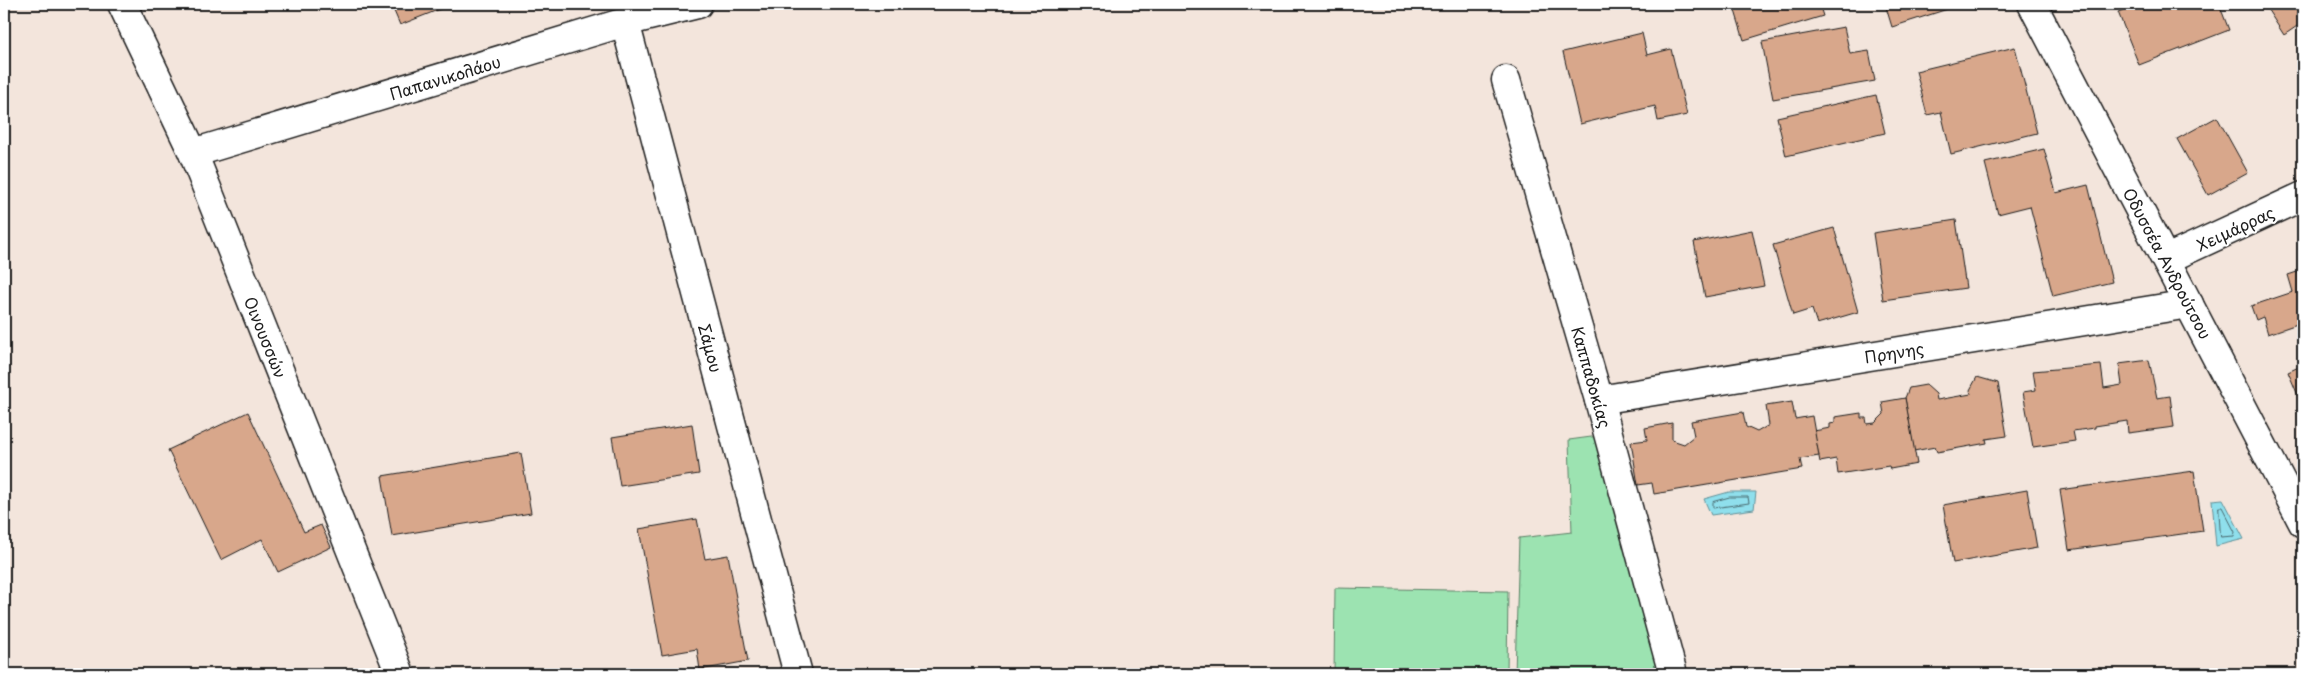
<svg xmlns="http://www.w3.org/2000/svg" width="2307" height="678" font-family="'Playpen Sans',sans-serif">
<rect width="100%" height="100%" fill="#f3e5dc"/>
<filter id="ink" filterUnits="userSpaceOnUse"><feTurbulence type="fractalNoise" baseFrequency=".02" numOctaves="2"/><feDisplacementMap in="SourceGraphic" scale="10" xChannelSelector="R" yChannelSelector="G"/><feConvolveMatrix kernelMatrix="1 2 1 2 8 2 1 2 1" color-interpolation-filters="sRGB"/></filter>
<g filter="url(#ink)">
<g fill="#9ce3b1" stroke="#5c8066">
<polygon points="1606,435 1676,674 1515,674 1519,538 1572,532 1569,440"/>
<polygon points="1335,588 1508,591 1507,674 1334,674"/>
</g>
<g fill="#8fdfec" stroke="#619199">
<polygon points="1729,492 1756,492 1754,509 1711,515 1704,499"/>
<polygon points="2223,499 2244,539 2216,546 2212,500"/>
</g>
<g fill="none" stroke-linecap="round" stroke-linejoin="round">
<g stroke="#4a6a6f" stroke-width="1">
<polygon points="1730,497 1748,497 1749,503 1713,508 1713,502"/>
<polygon points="2219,507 2222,507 2235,532 2234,536 2221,537"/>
</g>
</g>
<g fill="#d8a78b" stroke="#1c1c1c">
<polygon points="391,4 453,4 400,25"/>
<polygon points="1733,4 1819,4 1823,16 1744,40"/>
<polygon points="1885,4 1963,4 1892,27"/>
<polygon points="2139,4 2219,4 2229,30 2139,65 2118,12"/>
<polygon points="2264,4 2303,4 2303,22 2284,35"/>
<polygon points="1844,27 1850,54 1869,51 1875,81 1773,99 1762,42"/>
<polygon points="1642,33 1647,55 1671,49 1687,115 1658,121 1655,106 1580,124 1563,52"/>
<polygon points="2015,47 2037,133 1951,154 1941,112 1927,115 1916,71"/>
<polygon points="1876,95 1885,133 1786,156 1777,117"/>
<polygon points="2217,117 2248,173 2208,195 2177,139"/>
<polygon points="2044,149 2056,193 2088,185 2112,282 2053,296 2030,206 1998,214 1985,163"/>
<polygon points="1956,220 1966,288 1883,300 1873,233"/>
<polygon points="1834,228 1858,312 1817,324 1812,309 1793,315 1773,245"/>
<polygon points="1752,230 1764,286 1705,297 1694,242"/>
<polygon points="2303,270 2303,322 2268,334 2263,317 2256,320 2251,306 2293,292 2288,275"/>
<polygon points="2149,360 2157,398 2170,396 2174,427 2128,433 2127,421 2095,426 2095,428 2073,431 2075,441 2033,447 2023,392 2036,390 2033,371 2101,365 2104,388 2122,385 2119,364"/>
<polygon points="2303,365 2303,407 2288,372"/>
<polygon points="1977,377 1998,383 2007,436 1986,439 1987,443 1937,452 1935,447 1914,451 1905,398 1909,388 1926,385 1936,394 1937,400 1971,394 1970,390"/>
<polygon points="1905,398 1917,464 1890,469 1889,466 1838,474 1836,459 1820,462 1814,431 1830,428 1830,424 1835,423 1835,417 1861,413 1861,418 1866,418 1867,424 1875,423 1884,414 1882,402"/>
<polygon points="1792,402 1795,419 1812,416 1819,456 1800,459 1802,469 1654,494 1652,483 1638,485 1631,442 1647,440 1645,428 1672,423 1672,440 1684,444 1694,436 1691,421 1743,412 1746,427 1757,432 1769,425 1766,406"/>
<polygon points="248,412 304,532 321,525 331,547 278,572 262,539 221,560 168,450"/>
<polygon points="692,424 699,474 620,486 612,437"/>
<polygon points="521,453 531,513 392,536 382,476"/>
<polygon points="2194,471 2203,531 2069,550 2060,490"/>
<polygon points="2027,490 2037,548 1953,563 1943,505"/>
<polygon points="697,519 705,559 728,555 748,661 700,670 697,649 662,655 639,529"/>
</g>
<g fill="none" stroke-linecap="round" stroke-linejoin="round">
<defs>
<g id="minor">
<polyline points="122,4 193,153 400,674"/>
<polyline points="2032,4 2303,523"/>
<polyline points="625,22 798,674"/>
<polyline points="1506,80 1599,400 1673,674"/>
<polyline points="193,153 625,22 698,4"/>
<polyline points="2167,259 2303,196"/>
<polyline points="1599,400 2189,304"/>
</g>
</defs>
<use href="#minor" stroke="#1c1c1c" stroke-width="31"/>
<use href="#minor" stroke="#fff" stroke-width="28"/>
</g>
</g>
<g text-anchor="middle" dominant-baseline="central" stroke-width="4" stroke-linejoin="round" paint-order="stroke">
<g font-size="16" fill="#1c1c1c" stroke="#fff">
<text transform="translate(445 77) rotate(-17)">Παπανικολάου</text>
<text transform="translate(2235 228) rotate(-25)">Χειμάρρας</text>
<text transform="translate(2168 263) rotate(62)">Οδυσσέα Ανδρούτσου</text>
<text transform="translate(266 337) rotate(68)">Οινουσσών</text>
<text transform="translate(711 348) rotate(75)">Σάμου</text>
<text transform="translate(1894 352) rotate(-9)">Πρηνης</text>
<text transform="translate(1592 377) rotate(74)">Καππαδοκίας</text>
</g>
</g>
<rect width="2307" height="678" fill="none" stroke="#fff" stroke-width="20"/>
<rect x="10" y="10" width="2287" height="658" fill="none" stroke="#1c1c1c" stroke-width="2" filter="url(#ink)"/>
</svg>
